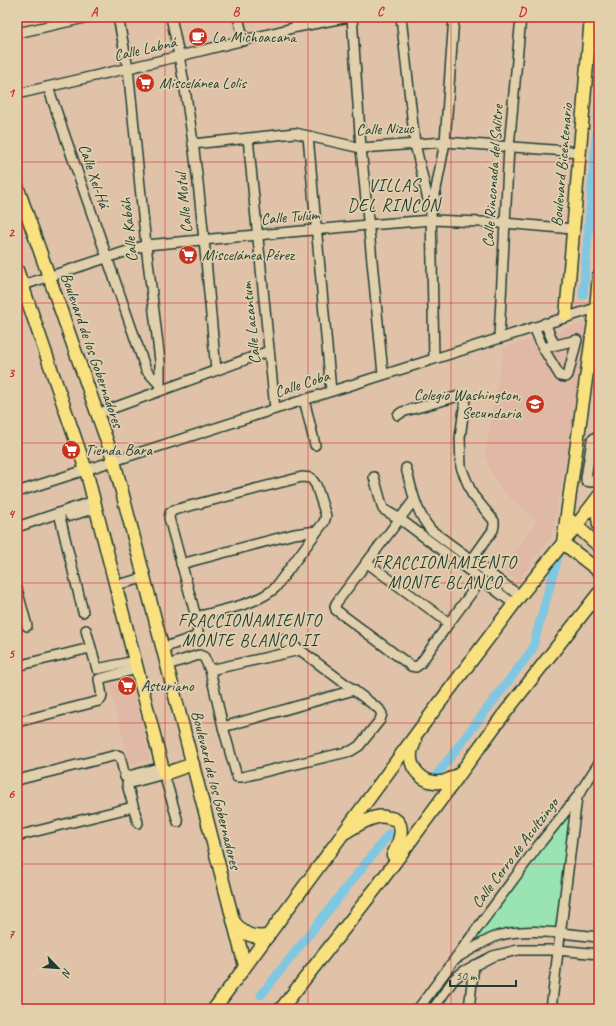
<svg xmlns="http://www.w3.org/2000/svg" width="616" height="1026" font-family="Caveat,sans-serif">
<rect width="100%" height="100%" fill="#e0c2a9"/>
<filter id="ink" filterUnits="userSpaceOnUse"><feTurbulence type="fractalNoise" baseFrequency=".025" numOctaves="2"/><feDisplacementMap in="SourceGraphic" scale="8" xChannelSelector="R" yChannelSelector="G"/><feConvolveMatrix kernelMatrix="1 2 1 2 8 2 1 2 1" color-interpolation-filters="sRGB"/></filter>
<g filter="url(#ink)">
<g fill="#dfb8a6">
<polygon points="583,323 589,330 552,535 518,581 501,569 537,521 502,490 493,476 487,462 485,453 504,348"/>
<polygon points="130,679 150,760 130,764 109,684"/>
</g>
<polygon fill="#9ae3b2" stroke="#5c9073" points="577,797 560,933 497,937 453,960"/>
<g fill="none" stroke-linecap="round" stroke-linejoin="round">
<g stroke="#80c8e1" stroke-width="9">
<polyline points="583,295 599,104"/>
<polyline points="429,785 532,650 559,553"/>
<polyline points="261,995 389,834"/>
</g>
<defs>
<g id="minor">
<polyline points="118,17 128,68 146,245 160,361 160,390"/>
<path d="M 171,17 C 197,133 205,252 216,370"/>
<polyline points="238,17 244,41"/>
<polyline points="295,17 297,27"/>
<polyline points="352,17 361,148 383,374"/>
<polyline points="401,17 415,144 431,213 434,358"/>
<polyline points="17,33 89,17"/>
<polyline points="48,87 146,370 159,384"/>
<polyline points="17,94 180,56 297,27 349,17"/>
<polyline points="308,136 331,391"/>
<polyline points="248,138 275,409"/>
<polyline points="193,144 295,133 361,148 445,142 580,152"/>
<polyline points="432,210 445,142 454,17"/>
<polyline points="17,287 146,245 368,225 432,220 504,223 573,229"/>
<polyline points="545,323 554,344"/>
<polyline points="534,327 543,348 560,376 566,377 568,375 577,340 543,348"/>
<polyline points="499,337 509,147 521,17"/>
<polyline points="304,399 315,445"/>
<polyline points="97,414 269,351"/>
<polyline points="398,415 402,412 459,396 463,397 465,401 460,438 461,467 472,494 494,521 494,525 493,530 466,568"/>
<polyline points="599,437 597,436 592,440 586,478 586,481 592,482 599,473"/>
<path d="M 406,468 C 412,490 416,513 431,530 L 520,596"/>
<polyline points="374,477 383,509 400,519 514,604"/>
<polyline points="17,492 275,409 599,307"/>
<polyline points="414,500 337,602 335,606 336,610 411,666 416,667 420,664 449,623 481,580"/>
<polyline points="59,513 83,612"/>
<polyline points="70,516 96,508"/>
<polyline points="17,527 94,501"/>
<polyline points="366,562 449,623"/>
<polyline points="181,564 294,534 317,531"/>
<polyline points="116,585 144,578"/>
<polyline points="17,589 27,626"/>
<polyline points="86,630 97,669 135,661"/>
<path d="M 162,648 L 195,637 L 198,632 L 196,617 L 169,518 L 170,513 L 174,510 L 302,477 L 311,478 L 316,485 L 326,516 L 324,522 L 275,588 C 256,605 221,610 196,617"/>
<polyline points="167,665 199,655 204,657 210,670 223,727 237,777 242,777 351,751 359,746 380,720 382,714 379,709 300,650 282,639"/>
<polyline points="17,666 90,648"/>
<polyline points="210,670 300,650"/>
<polyline points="17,722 99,701 101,699 102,696 99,679 137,669"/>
<polyline points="223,727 354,690"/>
<polyline points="17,780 117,755 120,756 125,777 162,767"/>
<polyline points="138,823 127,784 164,774 178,822"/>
<polyline points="17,836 133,807"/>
<path d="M 456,958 C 469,951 484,941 497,936 C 526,927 569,934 599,937"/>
<polyline points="418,1009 538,846 577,797 599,763"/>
<polyline points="433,1009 454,979 464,971 493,956 518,950 558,950 599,954"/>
<polyline points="469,1009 474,965"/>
<polyline points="551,1009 577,797"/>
</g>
<g id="major">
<polyline points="17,186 114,461 245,966"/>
<polyline points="17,270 86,470 164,774 193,764"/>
<polyline points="599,276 596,308 563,543 599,571"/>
<polyline points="566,316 591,17"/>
<polyline points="599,506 597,511 599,525"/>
<polyline points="570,520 599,546"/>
<path d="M 415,741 C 414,745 411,749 411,753 C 409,769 424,784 440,782 C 446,782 452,778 458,775"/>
<path d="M 346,832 C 356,826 366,819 377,817 C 381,816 386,817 390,818 C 409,821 398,845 393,855"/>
<path d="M 234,922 C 245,935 251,938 268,936"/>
<polyline points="214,1009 420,729 520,596 563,543 599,496"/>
<polyline points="281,1009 376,888 501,718 599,593"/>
</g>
</defs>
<use href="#minor" stroke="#1f3d34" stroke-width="12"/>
<use href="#major" stroke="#1f3d34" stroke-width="15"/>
<use href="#minor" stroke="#e2d0ad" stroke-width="9"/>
<use href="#major" stroke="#fae180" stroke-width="12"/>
</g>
</g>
<path fill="none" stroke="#cd2929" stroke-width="1" stroke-opacity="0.55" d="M 165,17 L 165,1009M 308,17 L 308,1009M 451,17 L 451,1009M 17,162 L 599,162M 17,303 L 599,303M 17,443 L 599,443M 17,583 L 599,583M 17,723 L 599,723M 17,864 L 599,864"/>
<defs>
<symbol id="cafe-disc" viewBox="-11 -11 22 22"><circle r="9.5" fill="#c8321e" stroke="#e2d0ad"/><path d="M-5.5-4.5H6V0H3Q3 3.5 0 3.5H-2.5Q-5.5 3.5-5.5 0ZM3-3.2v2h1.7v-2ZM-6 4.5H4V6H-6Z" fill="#fff"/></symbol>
<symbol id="supermarket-disc" viewBox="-11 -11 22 22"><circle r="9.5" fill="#c8321e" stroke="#e2d0ad"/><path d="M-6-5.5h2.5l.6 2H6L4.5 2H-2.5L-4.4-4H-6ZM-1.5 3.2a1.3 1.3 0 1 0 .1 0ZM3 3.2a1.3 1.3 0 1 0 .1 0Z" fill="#fff"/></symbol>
<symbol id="school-disc" viewBox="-11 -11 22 22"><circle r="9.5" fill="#c8321e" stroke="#e2d0ad"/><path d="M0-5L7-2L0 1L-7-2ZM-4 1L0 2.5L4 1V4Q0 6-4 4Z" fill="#fff"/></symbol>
</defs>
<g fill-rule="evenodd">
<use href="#cafe-disc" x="187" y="26" width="22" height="22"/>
<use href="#supermarket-disc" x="134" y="72" width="22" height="22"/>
<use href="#supermarket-disc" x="177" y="244" width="22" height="22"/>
<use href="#school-disc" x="524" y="393" width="22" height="22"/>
<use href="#supermarket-disc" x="60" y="439" width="22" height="22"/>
<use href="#supermarket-disc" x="116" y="675" width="22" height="22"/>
</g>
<g text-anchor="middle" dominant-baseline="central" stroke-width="3.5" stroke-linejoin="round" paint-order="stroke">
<g font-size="16" fill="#1f3d34" stroke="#e2d0ad" text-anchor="start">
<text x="212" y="37">La Michoacana</text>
<text x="159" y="83">Miscelánea Lolis</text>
<text x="202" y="255">Miscelánea Pérez</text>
<text x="521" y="395" text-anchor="end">Colegio Washington,<tspan x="521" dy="18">Secundaria</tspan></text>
<text x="85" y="450">Tienda Bara</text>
<text x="141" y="686">Asturiano</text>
</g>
<g font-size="16" fill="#1f3d34" stroke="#e2d0ad">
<text transform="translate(145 49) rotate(-13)">Calle Labná</text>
<text transform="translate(385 129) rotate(-2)">Calle Nizuc</text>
<text transform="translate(562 165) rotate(-85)">Boulevard Bicentenario</text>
<text transform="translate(94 176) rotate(71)">Calle Xel-Há</text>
<text transform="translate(493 176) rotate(-86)">Calle Rinconada del Salitre</text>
<text transform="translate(184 203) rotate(-96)">Calle Motul</text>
<text transform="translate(290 217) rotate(-5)">Calle Tulúm</text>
<text transform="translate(129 230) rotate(-96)">Calle Kabáh</text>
<text transform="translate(251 323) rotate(-96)">Calle Lacantum</text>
<text transform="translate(92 350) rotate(71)">Boulevard de los Gobernadores</text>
<text transform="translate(302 384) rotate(-18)">Calle Coba</text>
<text transform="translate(216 790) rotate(76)">Boulevard de los Gobernadores</text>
<text transform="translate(515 853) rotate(-53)">Calle Cerro de Acultzingo</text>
</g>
<g font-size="17" letter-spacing="1" fill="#1f3d34" stroke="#e2d0ad">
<text x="394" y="185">VILLAS<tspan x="394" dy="20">DEL RINCÓN</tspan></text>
<text x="445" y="562">FRACCIONAMIENTO<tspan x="445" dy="20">MONTE BLANCO</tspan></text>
<text x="250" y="620">FRACCIONAMIENTO<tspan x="250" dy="20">MONTE BLANCO II</tspan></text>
</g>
</g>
<rect width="616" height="1026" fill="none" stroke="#e2d0ad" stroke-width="44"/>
<g transform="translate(58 968) rotate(115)" stroke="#e2d0ad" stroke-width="3" paint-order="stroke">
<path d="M0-3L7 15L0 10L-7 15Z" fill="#1f3d34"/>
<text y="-6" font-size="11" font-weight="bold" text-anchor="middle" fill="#1f3d34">N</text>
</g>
<path d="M450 980v6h66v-6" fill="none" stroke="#1f3d34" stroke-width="2"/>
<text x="456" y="980" font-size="12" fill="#1f3d34" stroke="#e2d0ad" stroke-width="3" paint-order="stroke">50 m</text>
<rect x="22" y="22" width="572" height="982" fill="none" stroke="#cd2929" stroke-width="1.5"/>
<g font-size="13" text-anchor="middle" font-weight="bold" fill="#cd2929">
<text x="94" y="16">A</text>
<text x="236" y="16">B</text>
<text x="380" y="16">C</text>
<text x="522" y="16">D</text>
<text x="11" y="97">1</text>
<text x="11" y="237">2</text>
<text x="11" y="377">3</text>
<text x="11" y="518">4</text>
<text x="11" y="658">5</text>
<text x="11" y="798">6</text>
<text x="11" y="938">7</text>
</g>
</svg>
